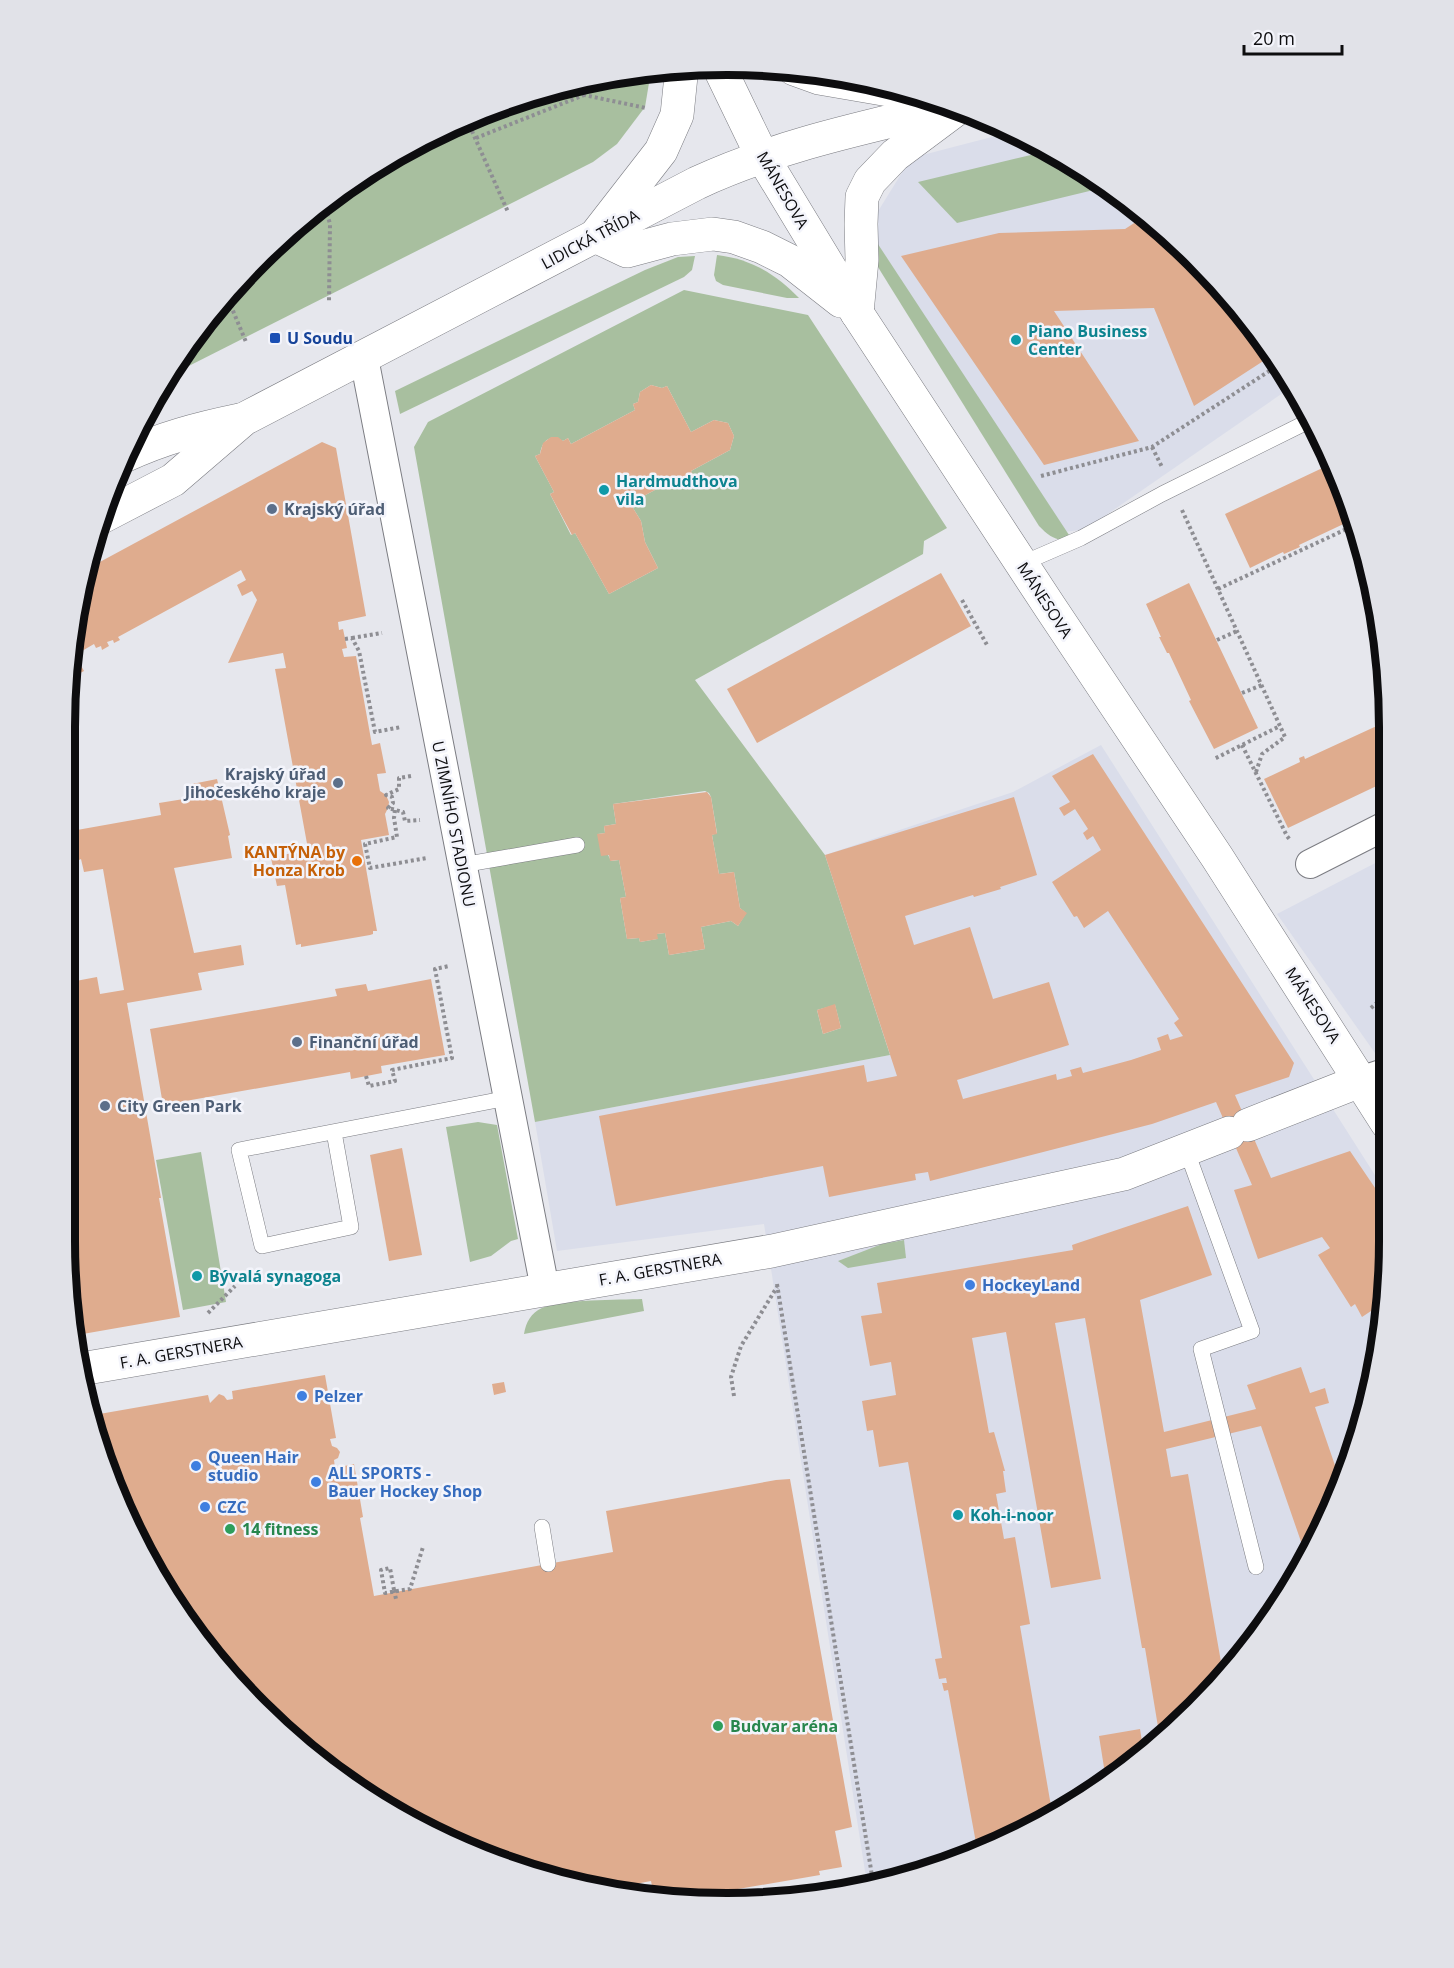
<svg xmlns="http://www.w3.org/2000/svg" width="1454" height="1968" font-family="'Open Sans',sans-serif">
<rect width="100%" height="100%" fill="#e6e7ed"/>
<g fill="#daddea">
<polygon points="1011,132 1058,153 1164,229 1252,323 1290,388 1086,529 1051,534 873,254 872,221 911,158"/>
<polygon points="1101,745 1387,1194 1388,1285 1354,1454 1301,1572 1225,1678 1131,1766 981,1853 867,1884 764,1224 557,1251 535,1122 890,1055 825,855 1013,792"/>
<polygon points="1385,858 1387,1070 1277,914"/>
</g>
<g fill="#a8bf9f" fill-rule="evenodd">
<polygon points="651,71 645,107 617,144 593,162 167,377 176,359 229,290 323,202 434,133 555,87"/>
<polygon points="1052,150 1106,187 957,223 918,182"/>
<path d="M 870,232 L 1071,538 C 1057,543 1049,536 1039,526 L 881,272 L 874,260 Z"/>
<path d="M 717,255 C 751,259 776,274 799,298 L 787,298 L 723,285 L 716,281 L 714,275 Z"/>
<polygon points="695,256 692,270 684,277 400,414 395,391 645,270 678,257"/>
<path d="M 684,290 L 808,315 L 947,528 L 924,541 L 923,554 L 695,680 L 825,855 L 890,1055 L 535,1122 L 414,447 L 428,422 ZM 651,385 L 662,388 L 667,386 L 691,432 L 714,420 L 728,423 L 734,436 L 730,450 L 691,471 L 695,480 L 679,488 L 674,480 L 634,501 L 633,508 L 641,521 L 645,542 L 658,568 L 609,594 L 575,533 L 571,535 L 550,494 L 554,492 L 535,456 L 540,454 C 542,440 551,433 563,441 L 568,438 L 571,444 L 635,410 L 633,404 L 638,402 L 640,392 ZM 705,791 L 709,793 L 711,797 L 717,833 L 712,835 L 719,874 L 734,872 L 740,908 L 746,913 L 738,926 L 731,921 L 701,927 L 705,949 L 669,955 L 665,933 L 657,934 L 657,939 L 640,942 L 639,938 L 627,939 L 620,898 L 626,897 L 619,860 L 611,861 L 598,834 L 605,833 L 604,826 L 616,824 L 613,804 ZM 835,1005 L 841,1028 L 823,1034 L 817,1010 Z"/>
<polygon points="478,1122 497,1125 518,1239 511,1241 491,1256 470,1262 446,1127"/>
<polygon points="201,1152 226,1302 183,1310 156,1160"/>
<polygon points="904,1240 906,1258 848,1268 838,1261 882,1244"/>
<path d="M 642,1299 L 644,1311 L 524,1334 C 526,1322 531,1313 542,1308 C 560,1299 620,1300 642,1299 Z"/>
</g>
<g fill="#dfac8e">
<polygon points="1145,216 1164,229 1252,323 1271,356 1194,406 1154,308 1054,311 1139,441 1044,465 901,256 999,233 1125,229"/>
<polygon points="651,385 662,388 667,386 691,432 714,420 728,423 734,436 730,450 691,471 696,480 679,488 674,480 634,501 633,508 641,521 645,542 658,568 609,594 575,533 572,535 550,494 554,492 535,456 540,454 543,443 551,437 558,437 563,441 568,438 571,444 635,410 633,404 638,402 640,392"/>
<polygon points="322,442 336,448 366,616 338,622 339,630 343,629 347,648 342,649 344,657 356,656 372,745 380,743 386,773 377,774 380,791 386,795 389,802 388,808 385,814 389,835 361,840 377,931 373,931 373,934 370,935 301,947 301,944 296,945 285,885 277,886 271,858 308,849 275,669 286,668 283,653 228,663 257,600 252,591 242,596 237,585 246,580 241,570 118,637 120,640 114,643 113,640 107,642 109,646 102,650 101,646 96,648 94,644 75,655 84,671 67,680 85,570"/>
<polygon points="1333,463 1339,473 1352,520 1299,545 1300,547 1284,554 1283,552 1250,568 1225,514"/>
<polygon points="941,573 971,626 757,743 727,689"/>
<polygon points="1189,583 1258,728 1214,749 1189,701 1191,700 1169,653 1167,653 1159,637 1161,637 1146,604"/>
<polygon points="1384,718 1385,782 1288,828 1264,779 1300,762 1299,758 1304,756 1305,759 1381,724 1379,720"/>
<polygon points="1093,754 1294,1063 1289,1077 1235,1095 1271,1178 1350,1151 1388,1207 1388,1285 1380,1325 1371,1311 1362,1317 1355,1304 1351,1307 1318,1255 1330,1248 1322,1237 1258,1259 1234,1190 1252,1185 1216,1102 1152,1124 930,1181 928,1172 915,1174 916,1180 829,1197 823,1166 616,1206 599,1116 864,1065 867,1082 897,1076 825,855 1014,797 1037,875 1000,887 1001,889 974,897 973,895 905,916 914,945 970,927 993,999 1049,982 1069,1045 957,1080 963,1099 1056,1074 1057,1080 1072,1076 1070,1070 1081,1067 1083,1073 1131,1060 1161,1050 1157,1038 1168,1034 1170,1040 1183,1036 1174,1023 1179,1019 1108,911 1084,928 1077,916 1074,917 1052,882 1101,850 1093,836 1087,840 1083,833 1088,829 1075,809 1064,816 1059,808 1070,802 1052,776"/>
<polygon points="217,779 230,835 228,836 232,858 174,868 194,953 241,945 244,965 198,973 202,990 127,1003 161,1198 159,1198 180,1317 77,1335 65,1241 65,983 97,977 100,994 124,990 103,869 84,872 81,859 79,860 77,830 161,815 159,803 190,798 187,785"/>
<polygon points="707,792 711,797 717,834 712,835 719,874 734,872 740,908 747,913 738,926 731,921 701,927 705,949 669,955 665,933 657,934 658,939 640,942 639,938 627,939 620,898 626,897 619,860 610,861 609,855 601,856 597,834 605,833 604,826 616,824 613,804"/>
<polygon points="431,979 445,1055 381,1066 382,1073 351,1079 350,1072 163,1105 150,1029 337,996 335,989 366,984 368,991"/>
<polygon points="835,1004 841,1028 823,1034 817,1010"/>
<polygon points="402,1148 422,1255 389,1261 370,1155"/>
<polygon points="1188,1206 1212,1275 1140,1300 1164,1432 1256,1409 1247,1385 1301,1367 1310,1393 1325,1388 1329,1403 1315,1407 1341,1483 1307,1559 1261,1426 1166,1449 1171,1477 1188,1474 1224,1679 1160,1739 1145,1648 1142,1648 1085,1318 1055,1323 1101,1579 1051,1588 1006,1332 972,1338 989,1433 994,1432 1005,1471 1003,1471 1006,1492 996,1494 1004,1539 1015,1537 1030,1624 1020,1626 1052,1812 978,1854 948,1690 944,1691 942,1683 947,1683 946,1678 939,1679 935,1659 942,1658 908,1462 879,1467 873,1430 867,1431 862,1401 896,1395 891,1362 870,1366 861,1316 882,1313 877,1283 1073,1250 1072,1245"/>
<polygon points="325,1375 336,1438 330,1439 332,1446 337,1448 340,1452 338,1458 334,1460 335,1468 354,1464 363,1517 360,1518 374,1596 613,1552 606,1511 776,1480 790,1479 852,1827 835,1831 842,1867 819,1871 820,1875 680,1899 654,1896 651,1881 598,1891 434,1835 290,1739 176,1609 115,1495 88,1416 208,1395 210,1403 219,1394 224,1396 227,1400 233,1399 232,1391"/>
<polygon points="504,1382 506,1392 494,1395 492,1384"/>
<polygon points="1140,1729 1144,1754 1131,1766 1106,1780 1099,1736"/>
</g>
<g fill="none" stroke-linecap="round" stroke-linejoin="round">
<defs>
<g id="service">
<polyline points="1021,564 1081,538 1162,494 1309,421"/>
<polyline points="462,865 577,845"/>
<polyline points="334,1132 351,1227 262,1246 239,1150 508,1098"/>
<polyline points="1186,1149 1252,1331 1201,1349 1256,1567"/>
<polyline points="542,1527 548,1564"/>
</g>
<g id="minor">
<polyline points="364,358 545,1289"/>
<polyline points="1310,864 1385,826"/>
<polyline points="1360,1081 1387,1072"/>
</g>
<g id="tertiary">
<path d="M 124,456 C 163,438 197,429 240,420"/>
<path d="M 100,518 L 173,480 L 244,419 L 697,183 C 779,145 867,127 954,106"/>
<polyline points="1248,1125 1360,1081"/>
<polyline points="81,1369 772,1251 1124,1174 1229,1133"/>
</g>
<g id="secondary">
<polyline points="682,66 677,115 661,151 595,236 627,251 672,239 713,234 734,237 762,247 790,261 841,301"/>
<polyline points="719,67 762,156 857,313 1050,607 1217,857 1387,1123"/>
<polyline points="794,69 819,78 918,95"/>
<polyline points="857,313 862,260 861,224 862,197 870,181 895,155 958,108"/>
</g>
</defs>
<use href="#service" stroke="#7b7c82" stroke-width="16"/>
<use href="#minor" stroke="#7b7c82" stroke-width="30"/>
<use href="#tertiary" stroke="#7b7c82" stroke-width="34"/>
<use href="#secondary" stroke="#7b7c82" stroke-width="34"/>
<g stroke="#8e8e93" stroke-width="4" stroke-dasharray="3 3" stroke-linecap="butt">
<polyline points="579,83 584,95 646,108"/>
<polyline points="467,120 508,212"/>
<polyline points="476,138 584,95"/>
<polyline points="324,202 330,224 329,301"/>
<polyline points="226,294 246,342"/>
<polyline points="1152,447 1162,467"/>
<polyline points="1041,476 1152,447 1277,366"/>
<polyline points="1182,510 1280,726 1214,759"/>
<polyline points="1218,589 1353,526"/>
<polyline points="962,600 987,645"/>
<polyline points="352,638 382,633"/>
<polyline points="345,639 352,638 359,651 375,732 401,727"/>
<polyline points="1217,640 1237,631"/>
<polyline points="1242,693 1262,685"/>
<polyline points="1242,745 1287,836 1291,841"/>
<polyline points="1256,772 1262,754 1285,737 1280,726"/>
<polyline points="411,776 399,778 399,789 386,795 392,797 393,803 388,808 403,812 405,821 420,820"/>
<polyline points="395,810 394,818 397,837 365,844 370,868 427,858"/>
<polyline points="1371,1008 1386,995"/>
<polyline points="366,1076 369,1086 395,1081 392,1070 452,1058 435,969 449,966"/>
<polyline points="777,1284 873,1882"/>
<polyline points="208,1313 235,1286"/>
<polyline points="734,1396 731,1377 741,1346 777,1287"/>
<polyline points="394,1590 390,1568 381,1570 385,1593 410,1589 423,1547"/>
</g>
<use href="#service" stroke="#fff" stroke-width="15"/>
<use href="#minor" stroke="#fff" stroke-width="28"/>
<use href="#tertiary" stroke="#fff" stroke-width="33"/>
<use href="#secondary" stroke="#fff" stroke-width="33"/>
<polyline stroke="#8e8e93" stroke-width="4" stroke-dasharray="3 3" stroke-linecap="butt" points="394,1590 396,1599"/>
</g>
<rect fill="#1a4fb4" stroke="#f3f4fb" stroke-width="2" x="269" y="332" width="12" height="12" rx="3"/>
<g fill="#0f9aa8" stroke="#f3f4fb" stroke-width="2">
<circle cx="1016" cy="340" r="6"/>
<circle cx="604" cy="490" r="6"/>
<circle cx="197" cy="1276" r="6"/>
<circle cx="958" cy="1515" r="6"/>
</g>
<g fill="#5c6f8a" stroke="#f3f4fb" stroke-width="2">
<circle cx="272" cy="509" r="6"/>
<circle cx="338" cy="783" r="6"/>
<circle cx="297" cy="1042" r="6"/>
<circle cx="105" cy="1106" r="6"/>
</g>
<circle fill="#e8710a" stroke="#f3f4fb" stroke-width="2" cx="357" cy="861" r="6"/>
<g fill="#3f7fe0" stroke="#f3f4fb" stroke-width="2">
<circle cx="970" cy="1285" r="6"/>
<circle cx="302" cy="1396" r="6"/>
<circle cx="196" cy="1466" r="6"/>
<circle cx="316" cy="1482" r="6"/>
<circle cx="205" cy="1507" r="6"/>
</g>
<g fill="#2e9e5b" stroke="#f3f4fb" stroke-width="2">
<circle cx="230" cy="1529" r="6"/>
<circle cx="718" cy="1726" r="6"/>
</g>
<g text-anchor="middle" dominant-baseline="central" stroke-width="5" stroke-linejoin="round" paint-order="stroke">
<g font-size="16" fill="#0d0d0f" stroke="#f3f4fb">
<text transform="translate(783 190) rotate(60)">MÁNESOVA</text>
<text transform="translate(590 239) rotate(-28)">LIDICKÁ TŘÍDA</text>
<text transform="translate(1045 600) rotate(57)">MÁNESOVA</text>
<text transform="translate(454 824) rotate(79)">U ZIMNÍHO STADIONU</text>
<text transform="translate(1313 1005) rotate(57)">MÁNESOVA</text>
<text transform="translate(660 1269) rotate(-10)">F. A. GERSTNERA</text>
<text transform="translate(181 1352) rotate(-10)">F. A. GERSTNERA</text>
</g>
<g font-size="16" font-weight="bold" fill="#0d838f" stroke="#f3f4fb" text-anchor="start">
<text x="1028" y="331">Piano Business<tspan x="1028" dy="18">Center</tspan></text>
<text x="616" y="481">Hardmudthova<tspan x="616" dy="18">vila</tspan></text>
<text x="209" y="1276">Bývalá synagoga</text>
<text x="970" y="1515">Koh-i-noor</text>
</g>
<g font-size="16" font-weight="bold" fill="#164399" stroke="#f3f4fb" text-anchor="start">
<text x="287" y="338">U Soudu</text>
</g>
<g font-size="16" font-weight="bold" fill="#4e5e75" stroke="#f3f4fb" text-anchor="start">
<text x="284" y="509">Krajský úřad</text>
<text x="326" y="774" text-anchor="end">Krajský úřad<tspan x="326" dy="18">Jihočeského kraje</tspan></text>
<text x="309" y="1042">Finanční úřad</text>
<text x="117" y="1106">City Green Park</text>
</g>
<g font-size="16" font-weight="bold" fill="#c56008" stroke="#f3f4fb" text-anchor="end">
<text x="345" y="852">KANTÝNA by<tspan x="345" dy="18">Honza Krob</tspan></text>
</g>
<g font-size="16" font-weight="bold" fill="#366cbe" stroke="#f3f4fb" text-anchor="start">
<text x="982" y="1285">HockeyLand</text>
<text x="314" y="1396">Pelzer</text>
<text x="208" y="1457">Queen Hair<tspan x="208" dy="18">studio</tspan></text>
<text x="328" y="1473">ALL SPORTS -<tspan x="328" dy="18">Bauer Hockey Shop</tspan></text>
<text x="217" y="1507">CZC</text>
</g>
<g font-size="16" font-weight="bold" fill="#27864d" stroke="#f3f4fb" text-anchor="start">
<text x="242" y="1529">14 fitness</text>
<text x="730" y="1726">Budvar aréna</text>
</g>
</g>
<path d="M0 0H1454V1968H0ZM727 75H727A652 652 0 0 1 1379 727V1241A652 652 0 0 1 727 1893H727A652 652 0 0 1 75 1241V727A652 652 0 0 1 727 75Z" fill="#e1e2e8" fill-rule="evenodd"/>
<path fill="none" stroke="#0d0d0f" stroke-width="8" d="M727 75H727A652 652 0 0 1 1379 727V1241A652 652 0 0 1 727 1893H727A652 652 0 0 1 75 1241V727A652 652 0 0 1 727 75Z"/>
<path d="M1244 45v9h98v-9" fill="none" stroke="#0d0d0f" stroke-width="3"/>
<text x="1253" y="45" font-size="18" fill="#0d0d0f" stroke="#f3f4fb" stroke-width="4.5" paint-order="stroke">20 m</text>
</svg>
